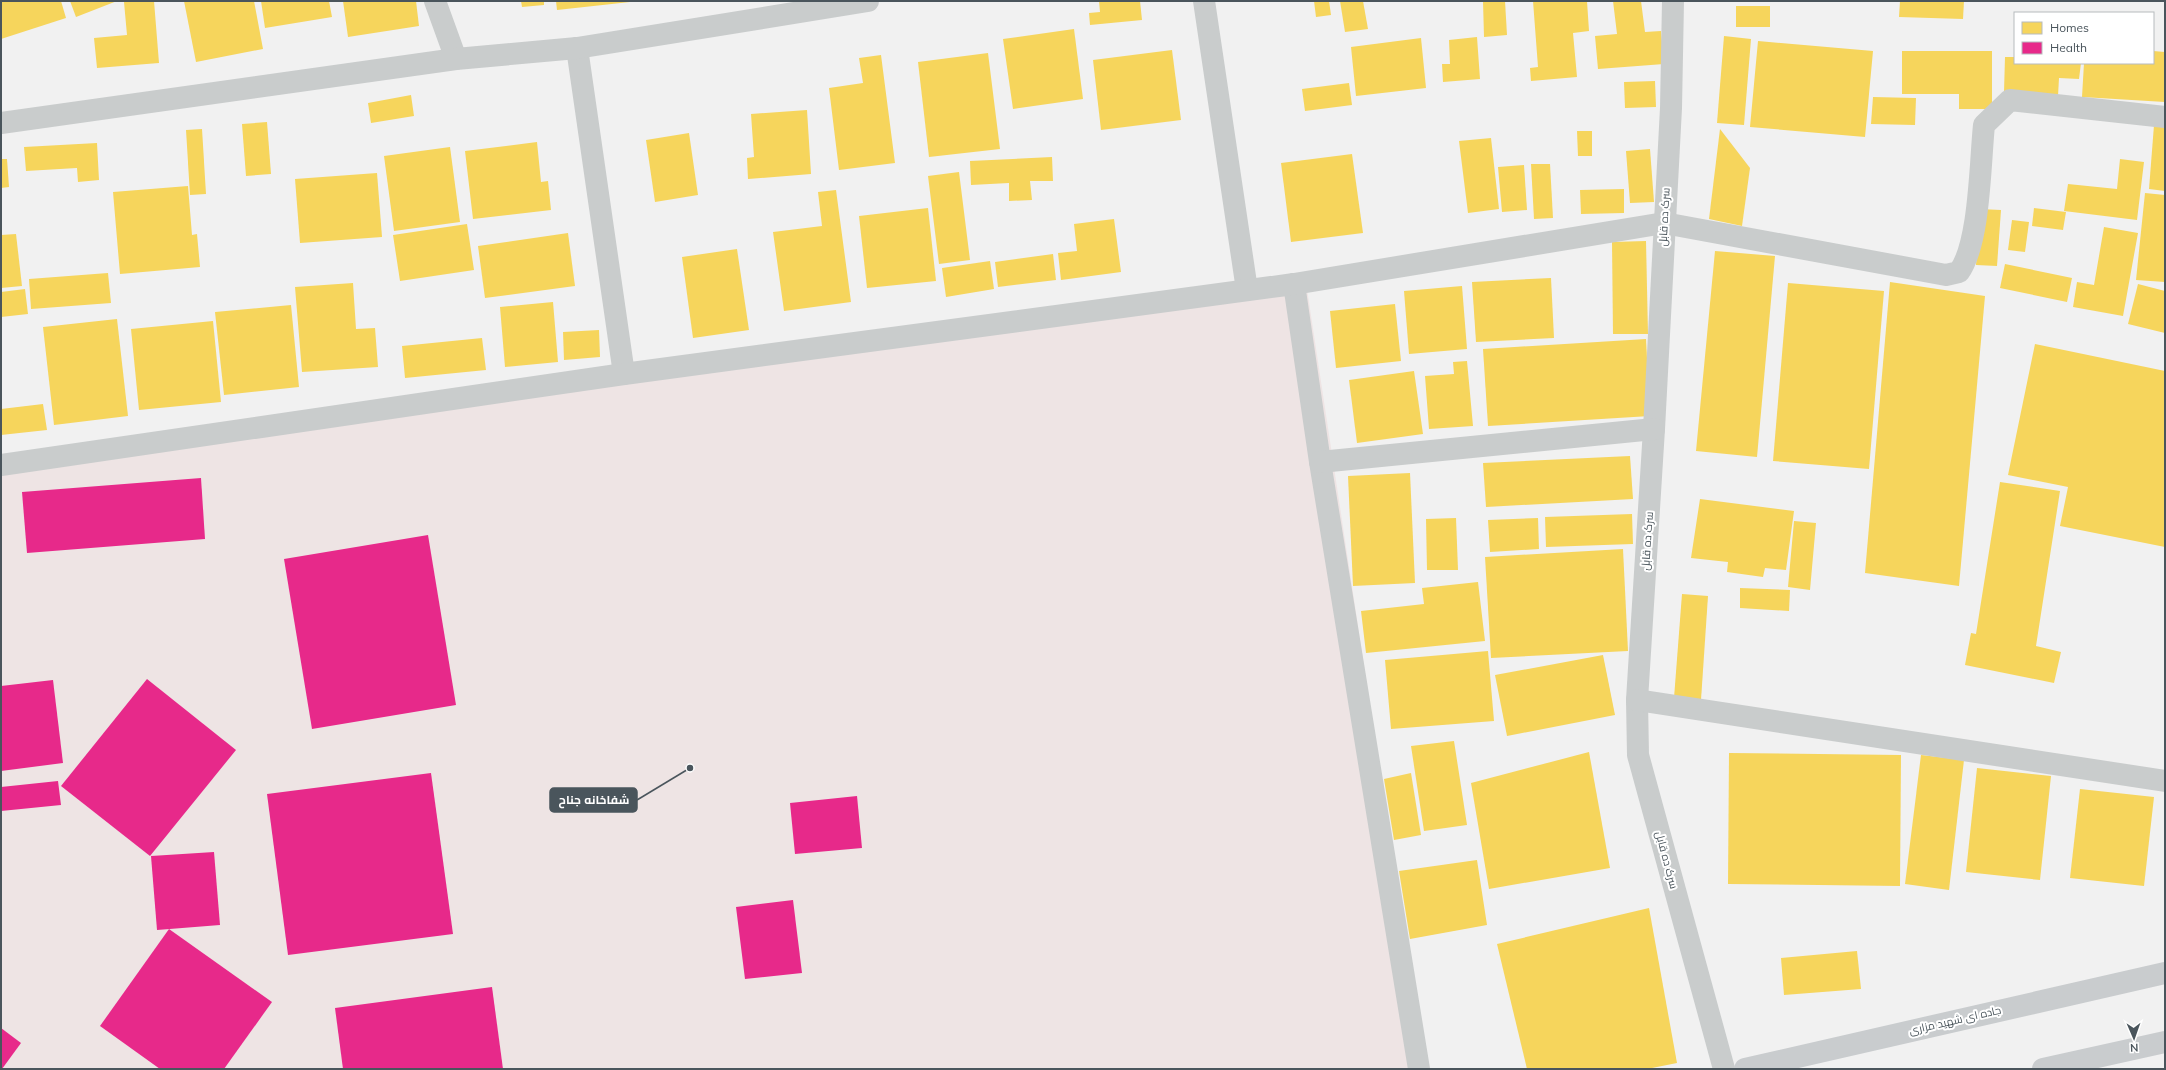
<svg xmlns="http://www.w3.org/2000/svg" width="2166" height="1070" font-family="Mulish,Cairo,sans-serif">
<rect width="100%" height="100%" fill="#f1f1f1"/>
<polygon fill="#eee4e4" points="1307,289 1425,1069 1,1069 1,467"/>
<g fill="#f6d55c">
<polygon points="1,1 61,1 66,18 1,39"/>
<polygon points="70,1 117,1 76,17"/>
<polygon points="154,1 159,63 97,68 94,38 127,35 124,2"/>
<polygon points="184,1 254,1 263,49 196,62"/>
<polygon points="261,1 329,1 332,17 265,28"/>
<polygon points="343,1 416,1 419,26 348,37"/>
<polygon points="521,1 544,1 544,5 522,7"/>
<polygon points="556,1 630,1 630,2 557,10"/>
<polygon points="1099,1 1140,1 1142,20 1090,25 1089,13 1100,12"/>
<polygon points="1314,1 1329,1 1331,15 1316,17"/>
<polygon points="1340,1 1363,1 1368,29 1345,32"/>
<polygon points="1483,1 1505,1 1507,35 1484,37"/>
<polygon points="1533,1 1587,1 1589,31 1573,33 1577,77 1531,81 1530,68 1538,67"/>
<polygon points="1613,1 1641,1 1645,32 1661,31 1664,64 1598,69 1595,36 1617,34"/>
<polygon points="1900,1 1964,1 1963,19 1899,17"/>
<rect x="1736" y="6" width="34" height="21"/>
<polygon points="1074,29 1083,99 1013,109 1003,39"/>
<polygon points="1724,36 1751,39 1744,125 1717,123"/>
<polygon points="1477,37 1480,79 1443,82 1442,64 1450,64 1449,40"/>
<polygon points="1421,38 1426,88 1356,96 1351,47"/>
<polygon points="1758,41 1873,51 1865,137 1750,127"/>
<polygon points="1172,50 1181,120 1101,130 1093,60"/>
<polygon points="1902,51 1992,51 1992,109 1959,109 1959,94 1902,94"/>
<polygon points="2153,51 2165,52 2165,102 2082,97 2084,63 2153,63"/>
<polygon points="988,53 1000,149 929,157 918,62"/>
<polygon points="881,55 895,163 839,170 829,88 863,83 859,58"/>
<polygon points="2005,57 2015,57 2015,63 2081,63 2079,79 2059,78 2058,96 2004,92"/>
<polygon points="1655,81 1656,107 1625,108 1624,82"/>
<polygon points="1349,83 1352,105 1305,111 1302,89"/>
<polygon points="411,95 414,116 371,123 368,103"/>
<polygon points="1873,97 1916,98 1915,125 1871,124"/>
<polygon points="807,110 811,174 748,179 747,158 754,157 751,114"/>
<polygon points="267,122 271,174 246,176 242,124"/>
<polygon points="2154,125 2165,126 2165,191 2149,189"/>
<polygon points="202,129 206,194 190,195 186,130"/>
<polygon points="1720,129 1750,168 1742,226 1709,219"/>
<polygon points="1577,131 1592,131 1592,156 1578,156"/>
<polygon points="689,133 698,195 655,202 646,140"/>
<polygon points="1491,138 1499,209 1468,213 1459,141"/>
<polygon points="537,142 541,182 548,181 551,210 473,219 465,151"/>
<polygon points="97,143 99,180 78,182 77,168 26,171 24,147"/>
<polygon points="450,147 460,222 394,231 384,156"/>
<polygon points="1650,149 1654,202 1630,203 1626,151"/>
<polygon points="1352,154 1363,233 1291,242 1281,163"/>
<polygon points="1052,157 1053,181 1030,181 1032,200 1009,201 1009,183 971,185 970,161"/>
<polygon points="1,159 7,159 9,187 1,188"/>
<polygon points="2120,159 2144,162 2137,220 2064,211 2068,184 2117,189"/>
<polygon points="1531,164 1550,164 1553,218 1534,219"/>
<polygon points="1524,165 1527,210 1502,212 1498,167"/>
<polygon points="959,172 970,260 939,264 928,176"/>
<polygon points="377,173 382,237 300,243 295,179"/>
<polygon points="188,186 192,235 197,234 200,267 120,274 113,192"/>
<polygon points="1624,189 1624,213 1581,214 1580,190"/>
<polygon points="836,190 851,302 784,311 773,232 822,226 818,192"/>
<polygon points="2145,193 2165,195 2165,282 2136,280"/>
<polygon points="928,208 936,281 867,288 859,216"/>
<polygon points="2034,208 2066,212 2063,230 2032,226"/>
<polygon points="1980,209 2001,210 1997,266 1976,265"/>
<polygon points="1114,219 1121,272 1061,280 1058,253 1077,251 1074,224"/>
<polygon points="2012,220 2029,222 2025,252 2008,250"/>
<polygon points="467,224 474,270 400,281 393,235"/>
<polygon points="2104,227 2138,233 2123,316 2073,307 2077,282 2094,285"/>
<polygon points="568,233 575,286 485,298 478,246"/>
<polygon points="16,234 22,286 1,288 1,235"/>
<polygon points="1646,241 1648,334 1613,334 1612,242"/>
<polygon points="737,249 749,330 693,338 682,257"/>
<polygon points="1715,251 1775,256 1757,457 1696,451"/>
<polygon points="1053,254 1056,280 998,287 995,262"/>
<polygon points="990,261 994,289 946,297 942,268"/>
<polygon points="2005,264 2072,278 2067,302 2000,288"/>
<polygon points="108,273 111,303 31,309 29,279"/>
<polygon points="1551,278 1554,338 1476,342 1472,282"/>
<polygon points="1890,282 1985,296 1959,586 1865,573"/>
<polygon points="353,283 356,329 375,328 378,367 302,372 295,287"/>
<polygon points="1788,283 1884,291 1869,469 1773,461"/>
<polygon points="2138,284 2165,291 2165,333 2128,324"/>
<polygon points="1462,286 1467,349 1409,354 1404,291"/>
<polygon points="25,289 28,314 1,317 1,292"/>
<polygon points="553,302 558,362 505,367 500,307"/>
<polygon points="1395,304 1401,361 1336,368 1330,311"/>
<polygon points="291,305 299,387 224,395 215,312"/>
<polygon points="117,319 128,416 54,425 43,327"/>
<polygon points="213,321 221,402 139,410 131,329"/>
<polygon points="599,330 600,357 564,360 563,332"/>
<polygon points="482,338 486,370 405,378 402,346"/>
<polygon points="1646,339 1650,416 1488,426 1483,349"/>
<polygon points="2035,344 2165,371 2165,547 2060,526 2068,487 2008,475"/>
<polygon points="1467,361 1473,426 1429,429 1425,376 1454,374 1453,362"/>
<polygon points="1414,371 1423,434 1357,443 1349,380"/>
<polygon points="43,404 47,430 1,435 1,409"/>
<polygon points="1630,456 1633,499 1486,507 1483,463"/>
<polygon points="1410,473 1415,583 1353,586 1348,476"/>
<polygon points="2000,482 2060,491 2036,646 2061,652 2054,683 1965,665 1971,633 1976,634"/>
<polygon points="1700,499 1794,511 1786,570 1765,568 1763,577 1727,572 1728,562 1691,558"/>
<polygon points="1632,514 1633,544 1546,547 1545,517"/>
<polygon points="1456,518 1458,570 1427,570 1426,519"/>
<polygon points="1538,518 1539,549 1490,552 1488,520"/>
<polygon points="1794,521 1816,523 1810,590 1788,587"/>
<polygon points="1623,549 1628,651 1491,658 1485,557"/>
<polygon points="1478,582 1485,641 1366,653 1361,611 1424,604 1422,588"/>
<polygon points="1740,588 1790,590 1789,611 1740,608"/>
<polygon points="1682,594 1708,596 1701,700 1674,698"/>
<polygon points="1488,651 1494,721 1391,729 1385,660"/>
<polygon points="1603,655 1615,715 1507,736 1495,675"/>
<polygon points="1454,741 1467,825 1424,831 1411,746"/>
<polygon points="1589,752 1610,868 1489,889 1471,783"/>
<polygon points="1729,753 1901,755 1900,886 1728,884"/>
<polygon points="1921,755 1964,760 1949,890 1905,884"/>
<polygon points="1977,768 2051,776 2040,880 1966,872"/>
<polygon points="1411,773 1421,835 1394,840 1384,779"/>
<polygon points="2080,789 2154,797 2144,886 2070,878"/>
<polygon points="1477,860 1487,925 1410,939 1399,871"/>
<polygon points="1649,908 1677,1063 1647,1069 1527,1069 1497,944"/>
<polygon points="1857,951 1861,989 1784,995 1781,958"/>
</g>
<g fill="#e7298a">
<polygon points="201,478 205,539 27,553 22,492"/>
<polygon points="428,535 456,705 312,729 284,559"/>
<polygon points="147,679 236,750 150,856 61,786"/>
<polygon points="53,680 63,763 1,771 1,686"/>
<polygon points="431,773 453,934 288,955 267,794"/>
<polygon points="58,781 61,805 1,811 1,787"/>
<polygon points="857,796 862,848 795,854 790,803"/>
<polygon points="214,852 220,925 157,930 151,856"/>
<polygon points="793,900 802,973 745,979 736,907"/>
<polygon points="169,929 272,1002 224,1069 160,1069 100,1026"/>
<polygon points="492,987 503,1069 343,1069 335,1008"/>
<polygon points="1,1028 21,1043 2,1069 1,1069"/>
</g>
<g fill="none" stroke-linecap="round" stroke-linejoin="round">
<g stroke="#c9cccc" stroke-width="22">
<polyline points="435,1 456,59"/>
<polyline points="1204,1 1247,290"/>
<polyline points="1673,1 1671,108 1654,429 1637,700 1638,755 1724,1069"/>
<polyline points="577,48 624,374"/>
<polyline points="1,123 456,59 577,48 868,1"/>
<polyline points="1294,284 1320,462 1419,1069"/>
<polyline points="1320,462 1654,429"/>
<path d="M 1,465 L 624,374 L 1294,284 L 1664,223 L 1946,275 L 1959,272 C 1980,243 1980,163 1984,125 L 2010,100 L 2165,117"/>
<polyline points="1637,700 2165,781"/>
</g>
<g stroke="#c9ccce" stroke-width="22">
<polyline points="1745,1069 2165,973"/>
<polyline points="2043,1069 2165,1042"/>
</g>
</g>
<g text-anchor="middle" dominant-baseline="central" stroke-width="4" stroke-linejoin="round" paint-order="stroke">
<g font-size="11" fill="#4a555c" stroke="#fff">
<text transform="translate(1664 217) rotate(-87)">سرک ده قابل</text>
<text transform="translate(1647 541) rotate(-86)">سرک ده قابل</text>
<text transform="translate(1667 860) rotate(75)">سرک ده قابل</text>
<text transform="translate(1955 1020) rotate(-13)">جاده ای شهید مزاری</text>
</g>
</g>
<path fill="none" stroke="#4a555c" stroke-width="1.5" d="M690 768L637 800"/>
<circle fill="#4a555c" stroke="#fff" stroke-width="1.5" cx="690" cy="768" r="4"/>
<rect fill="#4a555c" stroke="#4a555c" stroke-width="1.5" x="550" y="788" width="87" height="24" rx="4"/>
<g font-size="12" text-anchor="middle" font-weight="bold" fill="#fff">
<text x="594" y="804">شفاخانه جناح</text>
</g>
<rect width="2166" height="1070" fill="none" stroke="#4a555c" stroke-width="4"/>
<rect x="2014" y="12" width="140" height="52" fill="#ffffff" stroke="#b7bbbe"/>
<rect x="2022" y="22" width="20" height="12" fill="#f6d55c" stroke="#b7bbbe"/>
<text x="2050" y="32" font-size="12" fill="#4a555c">Homes</text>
<rect x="2022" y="42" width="20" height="12" fill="#e7298a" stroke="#b7bbbe"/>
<text x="2050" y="52" font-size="12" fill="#4a555c">Health</text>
<g transform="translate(2134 1038) rotate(178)" stroke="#ffffff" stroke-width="3" paint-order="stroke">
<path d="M0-3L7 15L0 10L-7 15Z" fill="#4a555c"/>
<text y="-6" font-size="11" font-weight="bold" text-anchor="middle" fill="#4a555c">N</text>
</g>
</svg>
